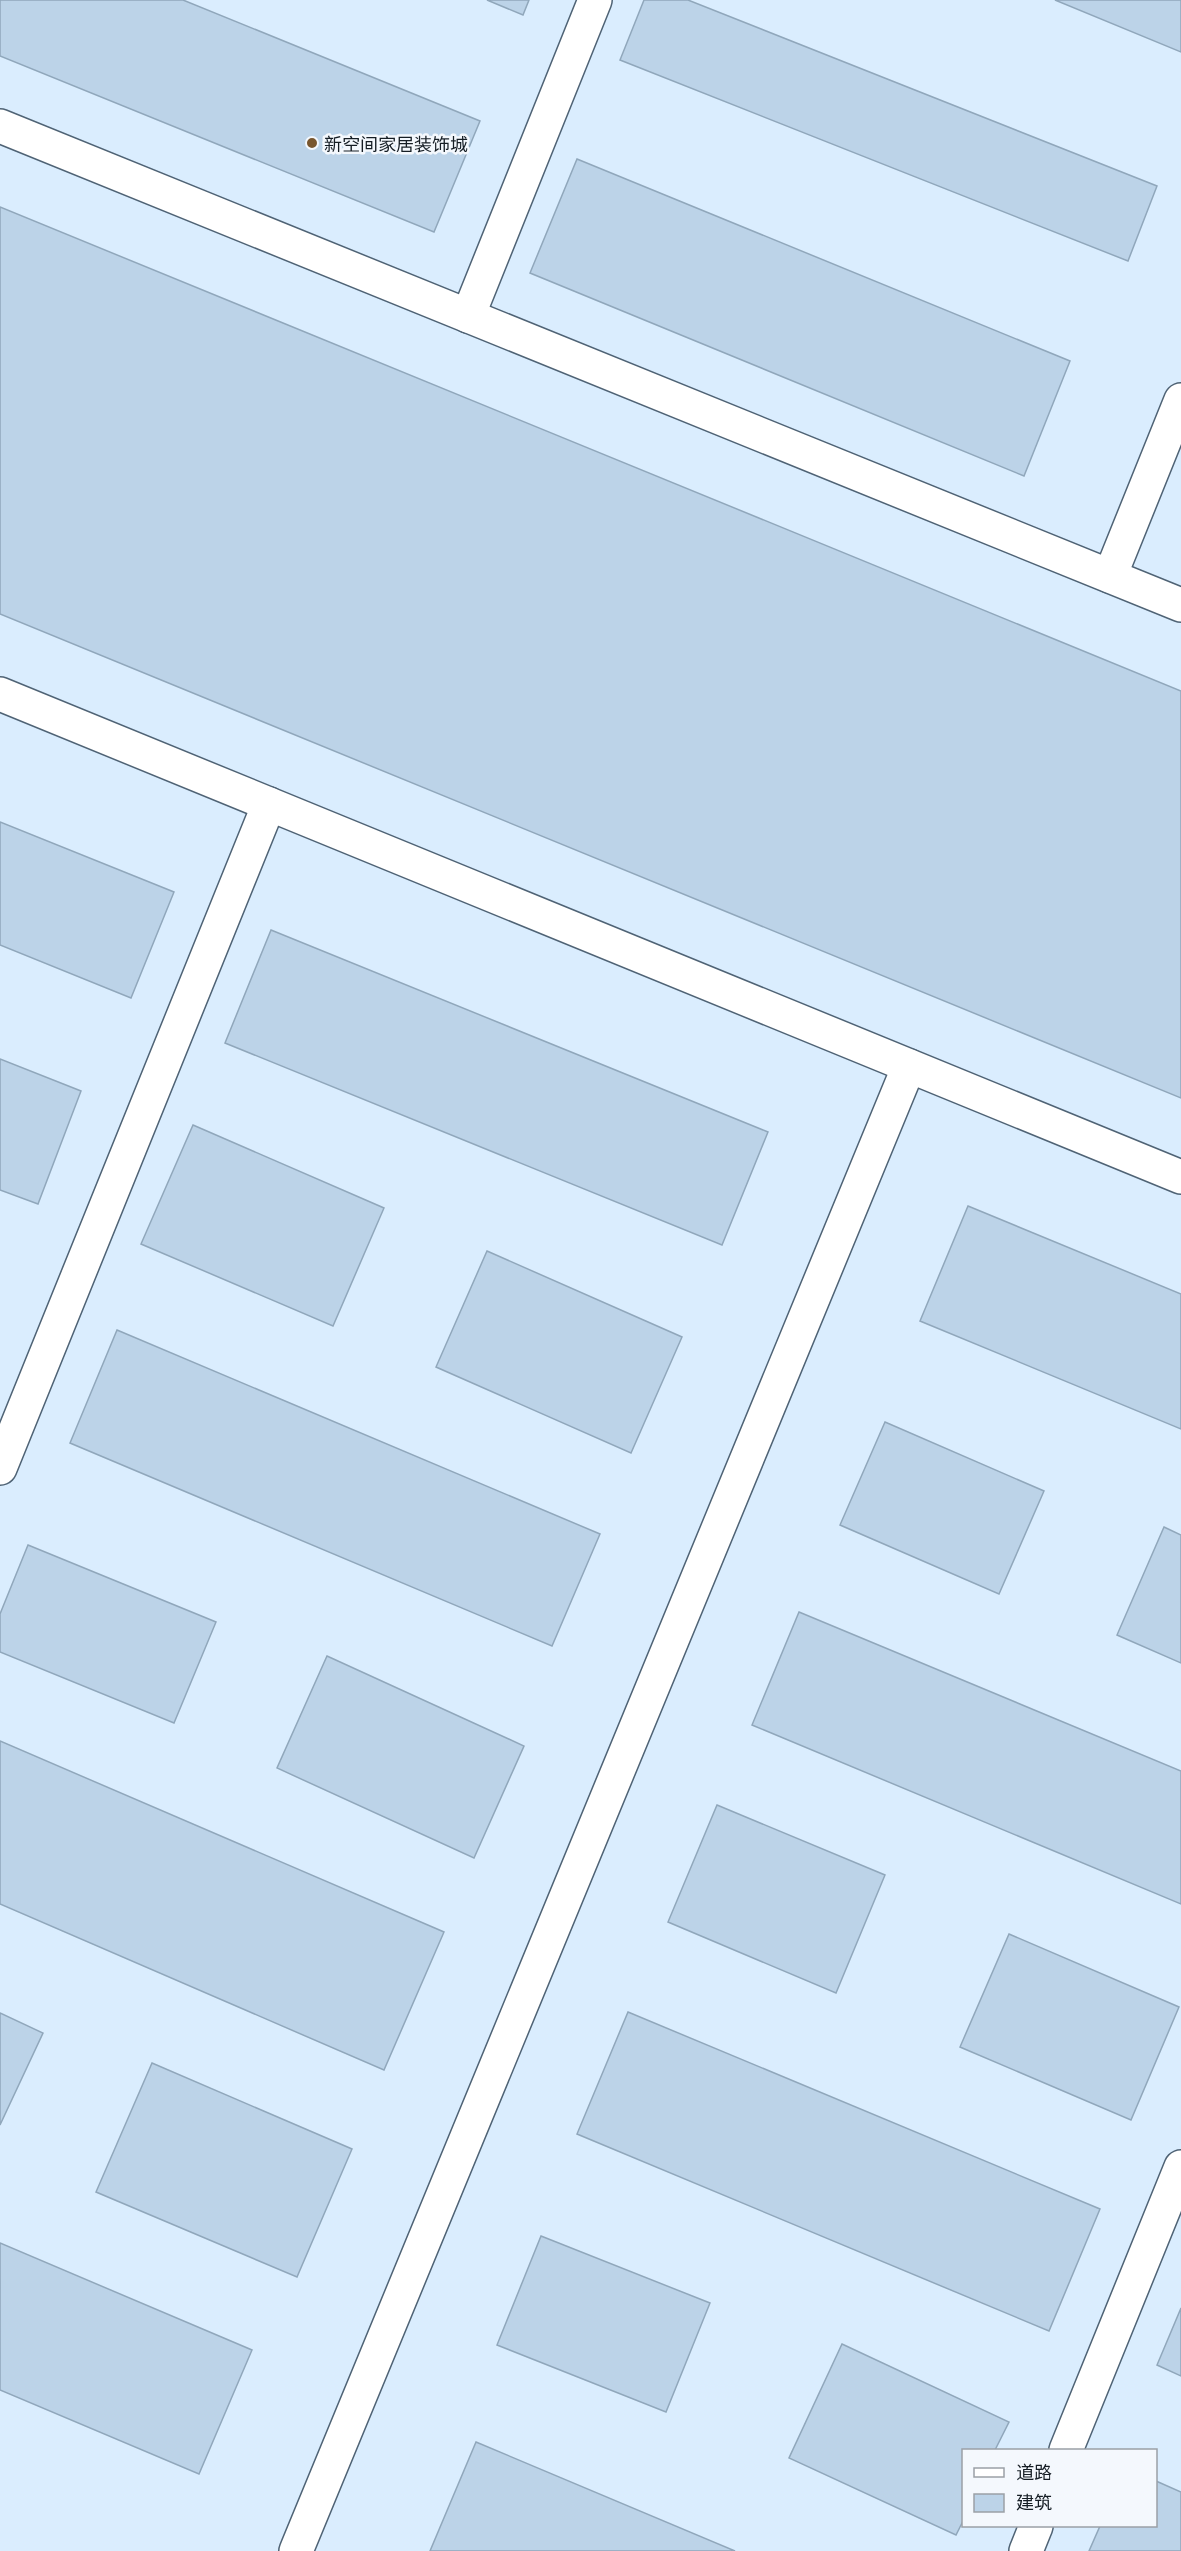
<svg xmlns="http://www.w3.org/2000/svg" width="1181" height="2551" font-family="Literata,'Noto Sans SC',serif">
<rect width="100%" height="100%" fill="#daedfe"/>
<g fill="#bcd3e8" stroke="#90a7bb" stroke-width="1.5">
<polygon points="0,0 183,0 480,121 434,232 0,56"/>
<polygon points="487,0 529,0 523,15"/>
<polygon points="644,0 688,0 1157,186 1128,261 620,60"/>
<polygon points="1055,0 1181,0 1181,52"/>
<polygon points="577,159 1070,361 1024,476 530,273"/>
<polygon points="0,207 1181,691 1181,1098 0,614"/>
<polygon points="0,822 174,892 131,998 0,945"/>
<polygon points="271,930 768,1132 722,1245 225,1043"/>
<polygon points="0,1059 81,1091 38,1204 0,1190"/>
<polygon points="193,1125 384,1208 333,1326 141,1244"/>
<polygon points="968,1206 1181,1294 1181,1429 920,1321"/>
<polygon points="487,1251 682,1337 631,1453 436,1367"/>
<polygon points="117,1330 600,1534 552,1646 70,1443"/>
<polygon points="885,1422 1044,1491 999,1594 840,1525"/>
<polygon points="1164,1527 1181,1535 1181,1663 1117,1635"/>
<polygon points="28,1545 216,1622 174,1723 0,1652 0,1614"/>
<polygon points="799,1612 1181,1771 1181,1904 752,1725"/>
<polygon points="327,1656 524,1746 474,1858 277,1768"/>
<polygon points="0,1741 444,1932 384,2070 0,1904"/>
<polygon points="717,1805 885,1875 836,1993 668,1922"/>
<polygon points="1009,1934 1179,2007 1131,2120 960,2047"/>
<polygon points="628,2012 1100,2209 1049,2331 577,2134"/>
<polygon points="0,2013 43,2033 0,2125"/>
<polygon points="152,2063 352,2149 297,2277 96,2192"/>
<polygon points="541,2236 710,2303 666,2412 497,2345"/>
<polygon points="0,2243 252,2350 199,2474 0,2390"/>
<polygon points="1181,2308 1181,2376 1157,2365"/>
<polygon points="842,2344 1009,2422 995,2450 964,2450 964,2519 956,2535 789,2458"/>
<polygon points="476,2442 735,2551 430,2551"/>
<polygon points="1156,2481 1181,2492 1181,2551 1089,2551 1100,2526 1156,2526"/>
</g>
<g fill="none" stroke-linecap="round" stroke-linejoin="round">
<defs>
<g id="minor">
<polyline points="0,126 1181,605"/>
<polyline points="468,316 595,0"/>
<polyline points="1110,576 1181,400"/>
<polyline points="0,694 1181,1177"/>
<polyline points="0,1468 269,804"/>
<polyline points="1066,2450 1181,2167"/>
<polyline points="296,2551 909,1066"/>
<polyline points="1026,2551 1036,2526"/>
</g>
</defs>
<use href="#minor" stroke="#4f6375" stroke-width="36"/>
<use href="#minor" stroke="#fff" stroke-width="33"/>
</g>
<circle fill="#78562e" stroke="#f4f8fd" stroke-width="2" cx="312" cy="143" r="6"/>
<g text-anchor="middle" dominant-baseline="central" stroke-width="5" stroke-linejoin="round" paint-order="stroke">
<g font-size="18" fill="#151d24" stroke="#f4f8fd" text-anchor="start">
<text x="324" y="143">新空间家居装饰城</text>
</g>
</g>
<rect x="962" y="2449" width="195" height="78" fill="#f4f8fd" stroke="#9ba0a6" stroke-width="1.5"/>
<rect x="974" y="2468" width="30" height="9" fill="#ffffff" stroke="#9ba0a6" stroke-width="1.5"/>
<text x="1016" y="2479" font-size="18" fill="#151d24">道路</text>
<rect x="974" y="2494" width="30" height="18" fill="#bcd3e8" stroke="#9ba0a6" stroke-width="1.5"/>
<text x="1016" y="2509" font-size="18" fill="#151d24">建筑</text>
</svg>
